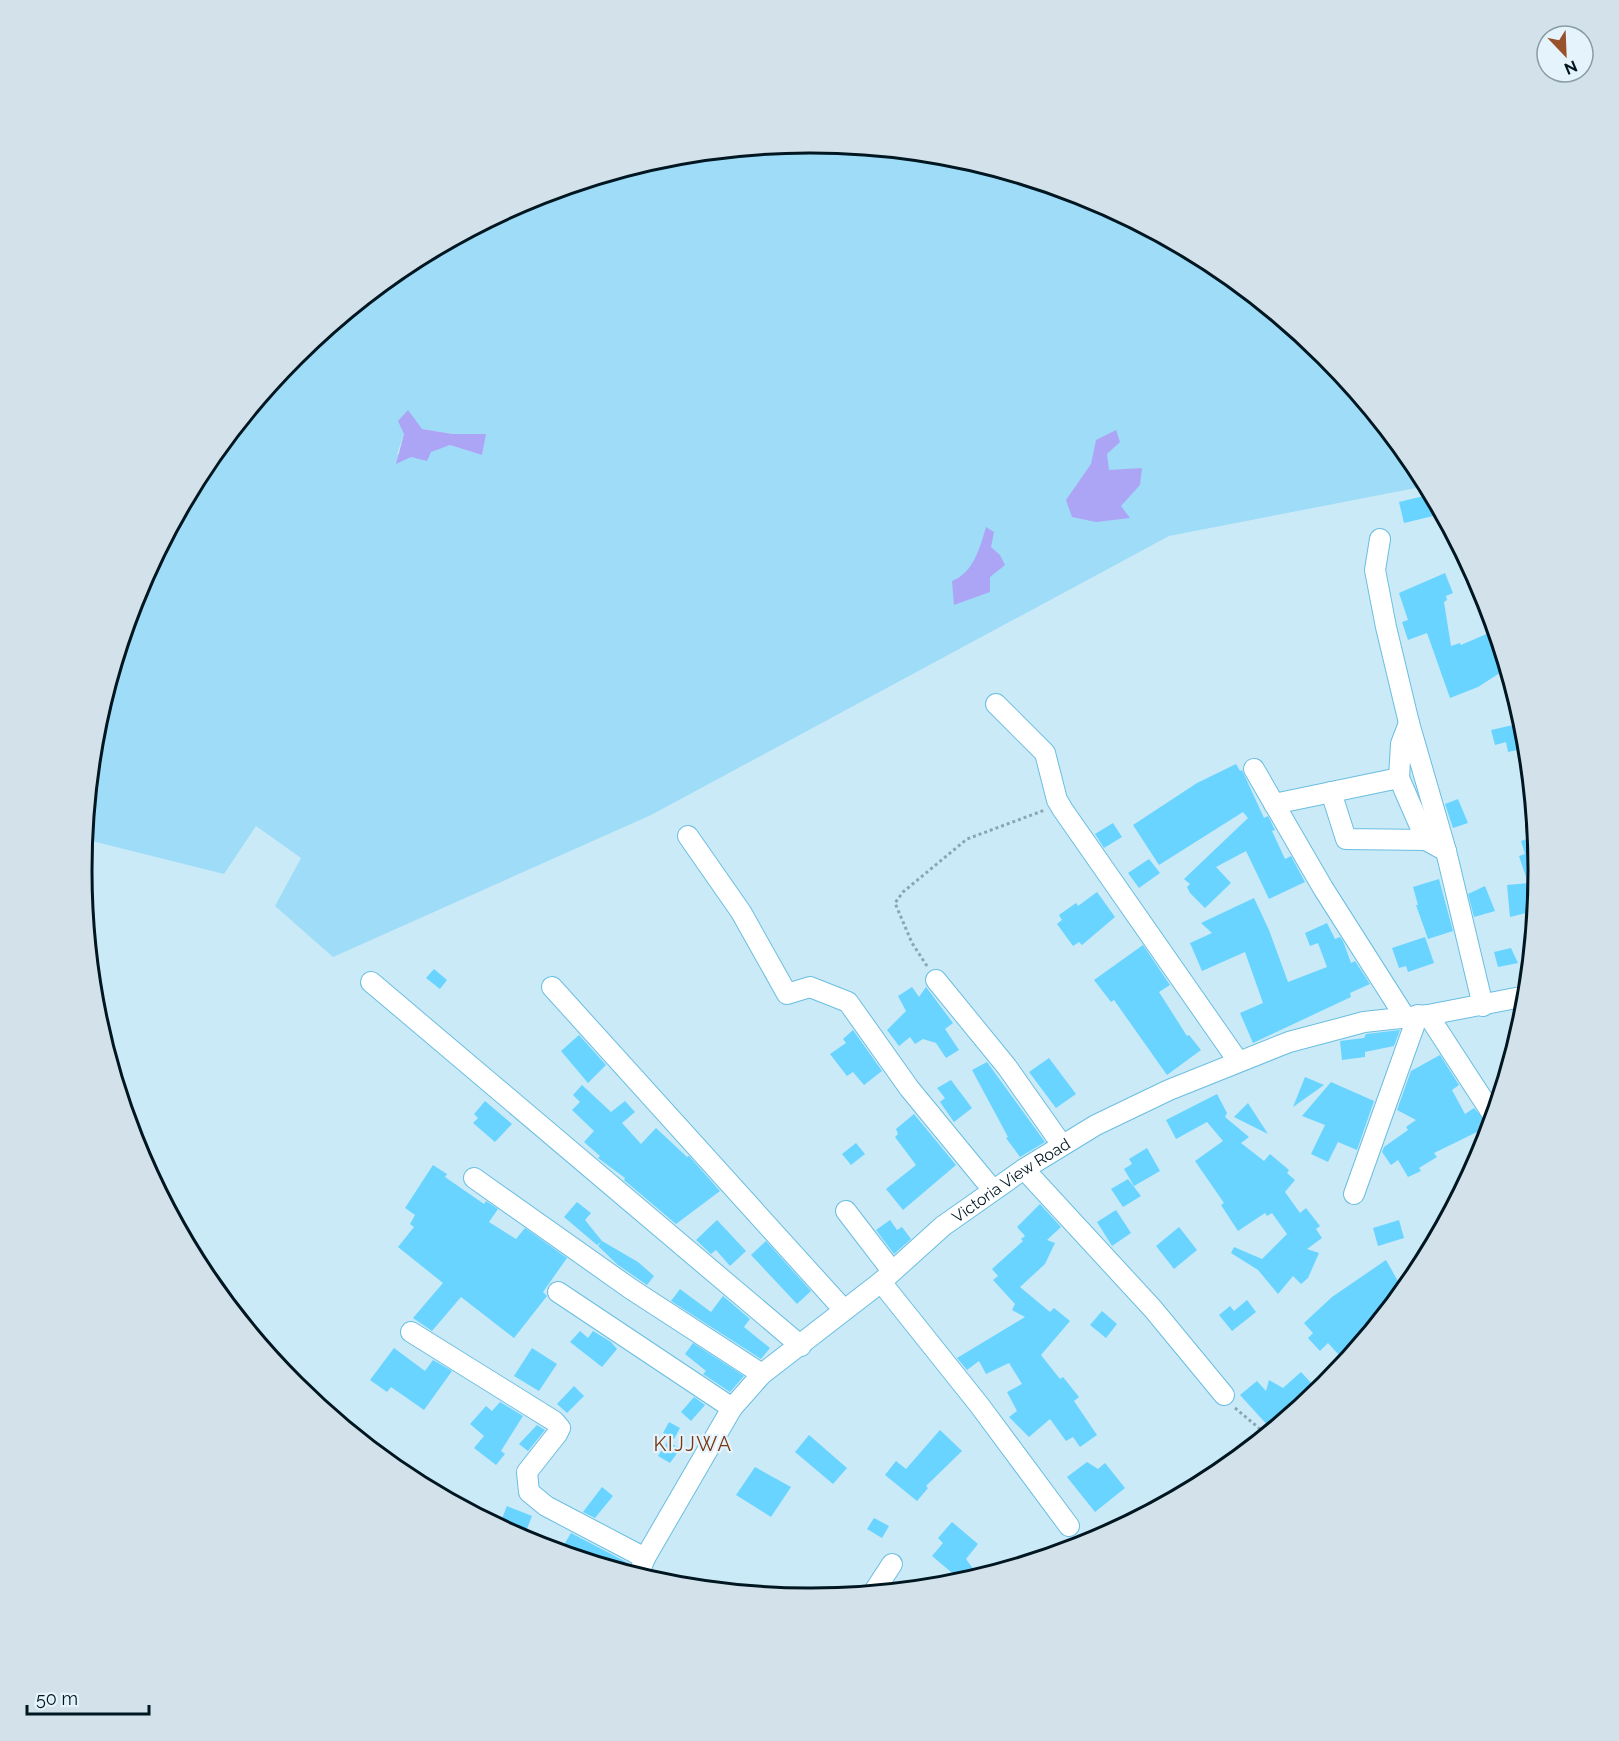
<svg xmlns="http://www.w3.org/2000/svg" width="1619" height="1741" font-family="Raleway,sans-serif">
<rect width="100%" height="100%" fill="#cbeaf8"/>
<path fill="#9edcf8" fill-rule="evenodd" d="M 810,142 L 952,156 L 1089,198 L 1215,265 L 1325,356 L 1415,466 L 1426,486 L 1169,536 L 651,815 L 333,957 L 275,906 L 301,858 L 256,826 L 224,874 L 84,839 L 95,728 L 137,591 L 204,465 L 295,355 L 405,265 L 531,197 L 668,156 ZM 422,429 L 453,434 L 485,434 L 482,455 L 450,445 L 411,457 L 397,454 L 404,434 Z"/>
<g fill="#aca5f6">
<polygon points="408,410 422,429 453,434 486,434 482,455 450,445 431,452 427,461 411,457 396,464 404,434 398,421"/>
<polygon points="1116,430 1120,442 1107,454 1109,470 1142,468 1140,485 1121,506 1130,518 1096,522 1072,517 1066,500 1091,464 1096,440"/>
<path d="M 986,527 L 994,532 L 991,547 L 1000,555 L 1005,565 L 990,577 L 990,592 L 954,605 L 952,581 C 973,573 980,548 986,527 Z"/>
</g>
<g fill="#68d4ff">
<polygon points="1428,495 1433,516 1404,523 1399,502"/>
<polygon points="1445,573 1453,593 1446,596 1447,600 1444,602 1451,646 1460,643 1461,645 1491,632 1506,669 1478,687 1450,698 1427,633 1408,640 1402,622 1408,620 1399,593"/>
<polygon points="1522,723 1526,748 1508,752 1506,742 1495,745 1491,730"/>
<polygon points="1236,764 1240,771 1242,770 1264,818 1268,816 1275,830 1272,831 1285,859 1291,856 1305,882 1269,899 1246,851 1216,867 1231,883 1205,908 1190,893 1187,887 1190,884 1184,879 1248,818 1243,812 1159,865 1133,825 1197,783"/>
<polygon points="1458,799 1468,823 1453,828 1445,804"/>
<polygon points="1113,823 1122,837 1104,848 1095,834"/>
<polygon points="1535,836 1538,871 1534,911 1510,917 1507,885 1528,883 1519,856 1525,854 1521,841"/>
<polygon points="1149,859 1160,873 1139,888 1128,873"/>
<polygon points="1439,879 1453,931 1428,939 1416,905 1418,905 1413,887"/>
<polygon points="1485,886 1495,911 1474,917 1468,894"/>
<polygon points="1097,892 1115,917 1082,945 1079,942 1073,946 1057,924 1062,920 1059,915 1076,903 1078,906"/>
<polygon points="1254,898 1269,930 1288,982 1327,967 1318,943 1310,946 1305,933 1327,923 1335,939 1340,937 1343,941 1351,963 1355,961 1370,984 1350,993 1351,997 1253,1043 1240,1013 1263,1003 1245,952 1202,971 1190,943 1212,933 1201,923"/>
<polygon points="1425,937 1434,963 1408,972 1406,966 1399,968 1392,948"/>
<polygon points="1143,945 1170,985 1159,992 1187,1036 1189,1035 1201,1050 1167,1075 1114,1000 1111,1002 1094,980"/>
<polygon points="1511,948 1518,963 1498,967 1494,952"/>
<polygon points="434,969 447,980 440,989 426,978"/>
<polygon points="912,987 919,997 926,987 953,1023 945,1029 959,1050 946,1058 936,1043 923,1039 915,1044 910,1037 899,1046 887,1030 906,1011 898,996"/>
<polygon points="853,1030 882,1071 864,1085 853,1072 847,1076 830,1054 846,1043 843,1039"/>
<polygon points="1400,1030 1394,1046 1365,1052 1365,1057 1342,1060 1340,1041 1364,1038 1366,1034"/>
<polygon points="579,1035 606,1065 588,1083 561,1051"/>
<polygon points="1440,1055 1459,1085 1452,1090 1465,1114 1474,1108 1490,1126 1480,1133 1479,1131 1434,1153 1437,1157 1419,1168 1421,1171 1408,1177 1398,1160 1391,1165 1382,1152 1384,1147 1408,1130 1406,1127 1416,1120 1397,1110 1411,1071"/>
<polygon points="1049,1058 1076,1094 1056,1108 1029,1072"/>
<polygon points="987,1062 1045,1142 1020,1157 1006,1138 1008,1137 972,1070"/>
<polygon points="1305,1077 1324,1085 1293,1107"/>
<polygon points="951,1080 972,1108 954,1122 940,1102 945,1098 937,1088"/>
<polygon points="1331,1082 1374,1101 1357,1150 1338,1142 1328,1162 1311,1154 1325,1125 1302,1116"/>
<polygon points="582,1085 611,1112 625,1101 635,1112 622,1123 641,1144 656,1128 687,1157 689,1156 720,1191 676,1224 624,1180 625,1178 598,1158 600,1156 584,1142 594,1131 572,1110 580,1102 573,1095"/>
<polygon points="1217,1094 1227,1113 1225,1117 1249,1137 1241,1143 1264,1161 1270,1154 1289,1170 1287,1173 1295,1180 1285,1192 1300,1213 1306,1208 1320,1226 1316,1229 1322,1238 1307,1249 1319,1253 1308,1278 1301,1284 1293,1276 1278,1294 1258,1270 1231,1253 1234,1247 1262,1259 1287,1234 1272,1213 1267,1216 1265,1213 1238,1231 1221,1205 1224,1203 1195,1161 1223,1141 1207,1122 1176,1139 1166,1120"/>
<polygon points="485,1101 512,1124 495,1142 473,1123 478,1118 474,1114"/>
<polygon points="1248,1103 1268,1134 1234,1117"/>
<polygon points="914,1114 956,1165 903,1210 886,1189 916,1165 895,1137 898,1134 896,1129"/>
<polygon points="856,1143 865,1154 851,1165 842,1154"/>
<polygon points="1147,1148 1160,1171 1134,1186 1124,1169 1132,1164 1129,1159"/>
<polygon points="433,1165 447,1174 445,1177 484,1204 486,1201 498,1209 489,1222 516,1239 525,1228 567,1258 543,1292 547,1296 514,1338 461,1297 432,1331 413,1318 443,1283 398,1247 414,1227 410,1224 415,1215 405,1208"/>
<polygon points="1128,1179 1141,1196 1123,1207 1111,1189"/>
<polygon points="577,1202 591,1213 585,1220 602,1241 638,1262 654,1276 647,1285 618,1265 598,1246 601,1242 597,1245 564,1217"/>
<polygon points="1040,1204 1061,1227 1047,1240 1055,1243 1045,1264 1020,1287 1050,1312 1054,1308 1070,1321 1041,1355 1060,1379 1063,1377 1079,1397 1074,1401 1097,1435 1080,1447 1073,1437 1066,1441 1050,1419 1029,1437 1009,1417 1017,1411 1007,1392 1022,1384 1009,1363 986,1374 979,1361 967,1370 957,1358 1025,1317 1012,1310 1015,1304 993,1280 998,1276 992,1269 1023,1241 1021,1239 1025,1236 1017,1227"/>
<polygon points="1116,1210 1131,1233 1112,1246 1097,1222"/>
<polygon points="717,1220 746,1251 730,1266 716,1250 711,1254 696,1240"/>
<polygon points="890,1220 897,1230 902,1227 911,1239 894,1254 876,1230"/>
<polygon points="1399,1220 1404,1238 1378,1246 1373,1228"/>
<polygon points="1179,1227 1197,1250 1174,1269 1156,1246"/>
<polygon points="766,1241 811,1291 797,1304 751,1255"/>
<polygon points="1386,1260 1403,1290 1361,1341 1358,1337 1339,1355 1328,1343 1320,1351 1308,1338 1313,1333 1304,1323 1332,1297"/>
<polygon points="680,1289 711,1312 723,1296 750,1319 744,1327 770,1348 761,1359 671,1301"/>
<polygon points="1247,1300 1256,1312 1232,1331 1219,1315 1230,1306 1234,1311"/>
<polygon points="1102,1311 1117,1324 1106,1338 1090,1325"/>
<polygon points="580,1331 588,1338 593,1331 611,1342 617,1349 602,1367 570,1342"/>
<polygon points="693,1343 744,1376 730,1392 703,1374 706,1371 685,1354"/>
<polygon points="394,1348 425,1371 433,1360 452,1371 424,1410 391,1387 387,1392 370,1380"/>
<polygon points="532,1348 557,1364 539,1391 514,1376"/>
<polygon points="1301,1372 1315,1387 1270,1428 1240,1395 1257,1381 1266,1391 1269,1380 1283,1388"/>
<polygon points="574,1386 584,1396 567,1413 557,1404"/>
<polygon points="694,1397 705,1405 691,1421 681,1412"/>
<polygon points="500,1402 523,1416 501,1451 505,1454 496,1465 474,1448 484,1436 470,1424 486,1406 492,1411"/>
<polygon points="669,1422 680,1428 674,1439 663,1433"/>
<polygon points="537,1425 545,1430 528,1451 519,1444"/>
<polygon points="940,1430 962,1451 926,1486 928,1488 917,1501 885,1475 896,1461 906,1469"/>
<polygon points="809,1435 847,1468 833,1484 795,1452"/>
<polygon points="668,1441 680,1449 670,1463 658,1456"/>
<polygon points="1087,1462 1098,1469 1105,1463 1125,1488 1095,1512 1067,1477"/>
<polygon points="755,1467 791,1487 771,1517 736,1495"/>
<polygon points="602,1487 613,1496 595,1518 583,1512"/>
<polygon points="507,1506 532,1516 523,1539 499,1526"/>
<polygon points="874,1518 889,1526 882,1538 867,1529"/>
<polygon points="952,1522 978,1544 966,1559 979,1577 963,1582 932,1556 943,1543 938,1538"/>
<polygon points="571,1533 630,1564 627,1573 590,1561 591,1559 571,1548 568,1552 562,1548"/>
</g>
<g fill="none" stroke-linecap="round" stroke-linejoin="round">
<defs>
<g id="minor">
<polyline points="1380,539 1375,570 1386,627 1409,723 1446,851 1483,1006"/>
<polyline points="996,704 1045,753 1057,800 1063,810 1238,1061"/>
<polyline points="1254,769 1323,888 1405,1017"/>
<polyline points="1399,778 1401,744 1409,723"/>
<polyline points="1331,792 1346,839 1426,840"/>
<polyline points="1274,804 1399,778 1426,840 1446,851"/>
<polyline points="688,836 741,912 787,994 810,987 848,1002 909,1088 992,1189"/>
<polyline points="936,980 1007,1067 1062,1145"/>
<polyline points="371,982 801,1346"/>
<polyline points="552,987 844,1310"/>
<polyline points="1428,1015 1493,1115"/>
<polyline points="1024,1169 1153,1309 1224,1395"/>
<polyline points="474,1178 631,1289 762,1374"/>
<polyline points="1354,1194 1418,1015"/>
<polyline points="846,1211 892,1271"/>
<polyline points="881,1282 980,1406 1069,1526"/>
<polyline points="558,1292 732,1408"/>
<polyline points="411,1332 554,1421 560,1428 557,1434 527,1472 529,1492 546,1506 645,1558"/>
<path id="s1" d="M 638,1576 L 645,1558 L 732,1408 L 762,1374 L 881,1282 L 943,1226 L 1024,1169 L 1096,1125 L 1169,1090 L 1289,1042 L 1364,1022 L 1428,1015 L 1526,996"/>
<polyline points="873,1593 892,1564"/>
</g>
</defs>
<use href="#minor" stroke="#6abee0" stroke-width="22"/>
<g stroke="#8aa6b3" stroke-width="3" stroke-dasharray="3 3" stroke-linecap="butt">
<polyline points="927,966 912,943 895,903 903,892 967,839 1045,810"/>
<polyline points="1235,1408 1266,1434"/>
</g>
<use href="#minor" stroke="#fff" stroke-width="20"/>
</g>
<g text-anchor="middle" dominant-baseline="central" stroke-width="4.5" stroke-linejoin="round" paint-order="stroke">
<g font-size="16" fill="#001620" stroke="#e5f4fc">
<text stroke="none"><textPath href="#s1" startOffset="554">Victoria View Road</textPath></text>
</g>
<g font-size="20" letter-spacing="1.5" fill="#773814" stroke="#e5f4fc">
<text x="693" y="1444">KIJJWA</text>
</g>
</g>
<path d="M0 0H1619V1741H0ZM809 153H811A717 717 0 0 1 1528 870V871A717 717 0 0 1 811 1588H809A717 717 0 0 1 92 871V870A717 717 0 0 1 809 153Z" fill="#d3e2ea" fill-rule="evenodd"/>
<path fill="none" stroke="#001620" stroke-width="3" d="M809 153H811A717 717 0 0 1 1528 870V871A717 717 0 0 1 811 1588H809A717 717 0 0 1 92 871V870A717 717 0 0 1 809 153Z"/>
<g transform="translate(1565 54) rotate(157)"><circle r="28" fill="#e5f4fc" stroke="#899ba4" stroke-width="1.5"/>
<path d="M0-4.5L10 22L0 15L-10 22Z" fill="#98512b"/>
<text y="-9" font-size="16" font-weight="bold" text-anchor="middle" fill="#001620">N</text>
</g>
<path d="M27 1705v9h122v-9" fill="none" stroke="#001620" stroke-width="3"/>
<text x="36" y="1705" font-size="18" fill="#001620" stroke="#e5f4fc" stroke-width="4.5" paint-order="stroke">50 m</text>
</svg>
